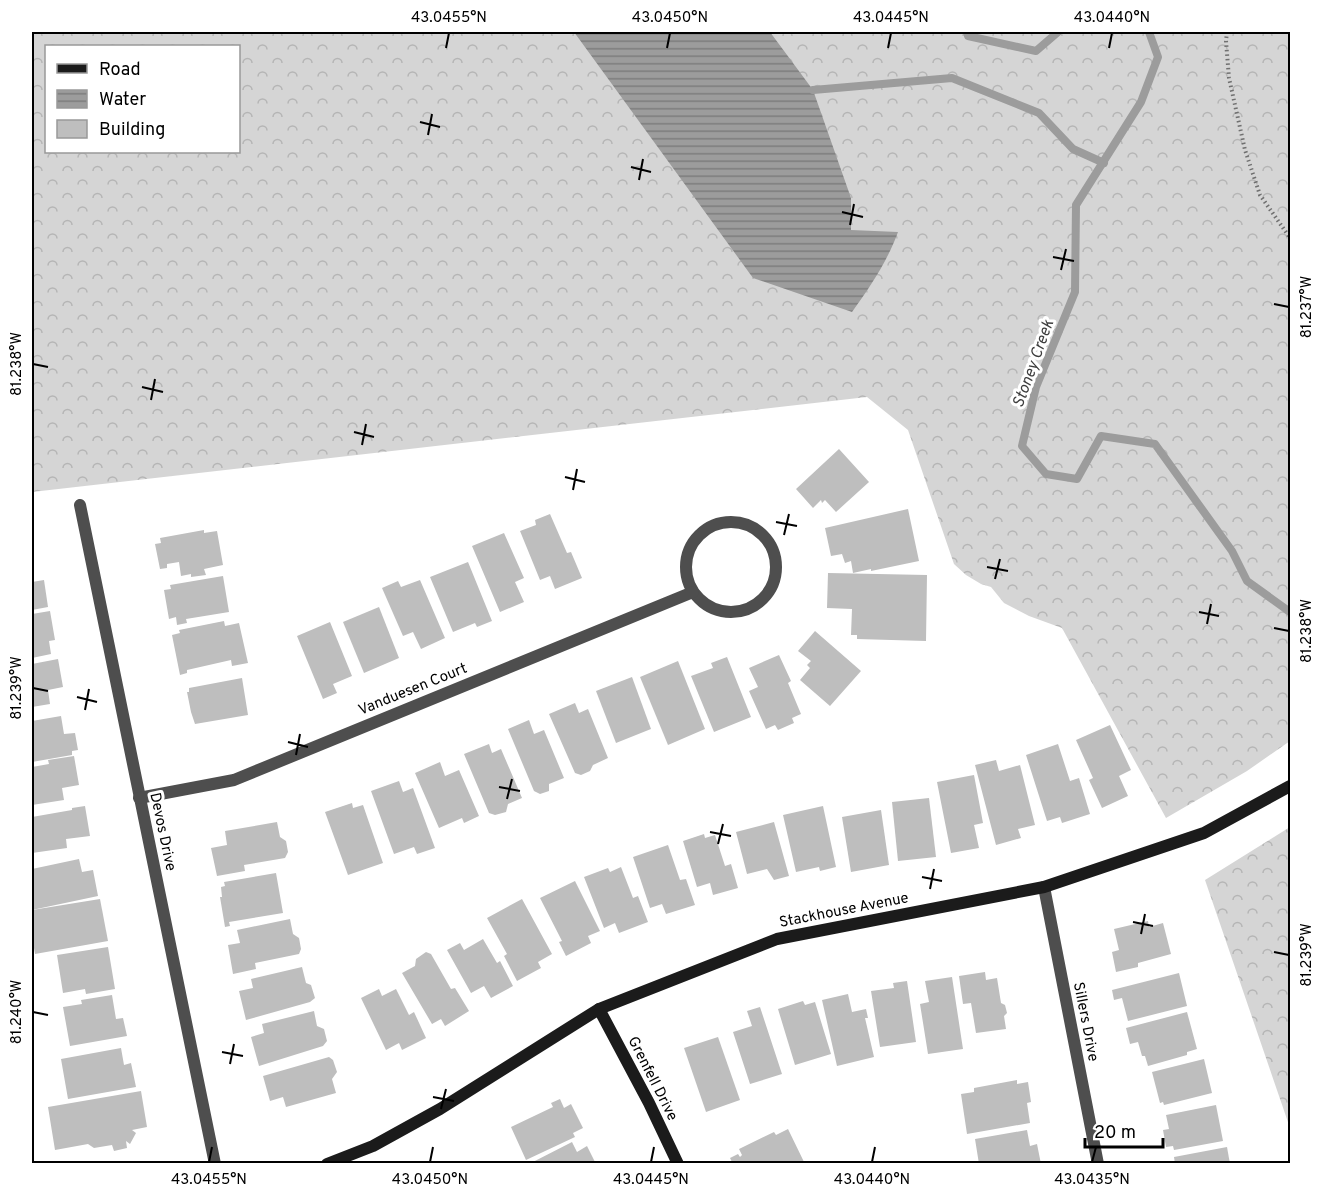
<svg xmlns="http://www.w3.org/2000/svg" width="1322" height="1195" font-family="Overpass,sans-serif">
<defs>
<pattern id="forest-crowns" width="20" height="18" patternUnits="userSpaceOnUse" patternTransform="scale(1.5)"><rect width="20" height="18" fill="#d5d5d5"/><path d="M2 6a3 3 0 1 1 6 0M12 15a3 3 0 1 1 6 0" fill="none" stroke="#b5b5b5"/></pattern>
<pattern id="water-rules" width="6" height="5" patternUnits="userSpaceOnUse" patternTransform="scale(1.5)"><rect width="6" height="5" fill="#9c9c9c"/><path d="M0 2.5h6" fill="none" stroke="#7d7d7d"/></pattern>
</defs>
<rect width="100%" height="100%" fill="#fff"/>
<g fill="url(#forest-crowns)" fill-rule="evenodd">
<path d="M 32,32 L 1290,32 L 1290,741 L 1247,771 L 1166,818 L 1062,628 L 1029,616 L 1004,603 L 991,587 L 981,584 L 966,575 L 954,564 L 908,430 L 867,397 L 32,492 ZM 46,46 L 238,46 L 238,152 L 46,152 Z"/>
<polygon points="1290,827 1290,826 1290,1128 1205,880"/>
</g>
<path fill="url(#water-rules)" d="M 574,32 L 770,32 L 813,90 L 851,198 L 851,230 L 898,232 C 887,262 870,287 852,312 L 753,278 Z"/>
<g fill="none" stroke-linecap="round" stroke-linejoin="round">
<g stroke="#9c9c9c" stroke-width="8">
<polyline points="967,32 968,36 1036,51 1058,32"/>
<polyline points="1149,32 1158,57 1141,102 1076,205 1075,292 1036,387 1022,446 1046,474 1077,479 1101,436 1155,444 1232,551 1247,581 1290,612"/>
<polyline points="813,90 952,78 1039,113 1073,149 1104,163"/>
</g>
</g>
<g fill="#bebebe">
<polygon points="839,449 869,482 836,512 825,500 822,503 821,500 813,508 796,489"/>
<polygon points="908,509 919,561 871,571 871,569 853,573 851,561 845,563 842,554 831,556 825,528"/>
<polygon points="550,514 567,553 571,552 582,578 555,589 550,576 540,580 520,531 536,525 535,520"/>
<polygon points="204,530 204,533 217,531 223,565 204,569 206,575 191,577 191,574 181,576 179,562 167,564 167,568 160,569 155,544 161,543 160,538"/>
<polygon points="504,533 524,578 515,582 524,602 500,612 472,546"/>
<polygon points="468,562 492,621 477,627 475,623 453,632 430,577"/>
<polygon points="828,573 927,575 926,641 857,639 857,635 851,635 852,609 827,608"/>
<polygon points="223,576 229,612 186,619 187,623 177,625 176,617 169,619 164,590 171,589 170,585"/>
<polygon points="44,580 48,607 32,610 32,582"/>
<polygon points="420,580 445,638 421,649 413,632 403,636 382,588 398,581 401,587"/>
<polygon points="379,607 399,658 364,673 343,622"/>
<polygon points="50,611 55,640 49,641 51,654 32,658 32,614"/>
<polygon points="224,621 225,626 239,623 248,663 232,666 231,660 187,670 187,673 180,675 172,635 180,633 179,630"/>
<polygon points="330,622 352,676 333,684 337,693 323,699 297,636"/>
<polygon points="815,631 861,671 830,706 800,680 810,668 807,665 811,661 798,651"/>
<polygon points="779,655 791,681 788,683 801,714 792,718 794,723 778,730 775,725 766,729 749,691 758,687 749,668"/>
<polygon points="727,657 751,717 714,732 691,676 713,668 711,663"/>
<polygon points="58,659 63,687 48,690 50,704 32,707 32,664"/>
<polygon points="678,661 705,729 668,745 640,677"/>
<polygon points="632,677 651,729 616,743 596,691"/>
<polygon points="242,678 248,715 195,724 191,712 187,692 189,692 189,688"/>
<polygon points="575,703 579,713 588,709 608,758 593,765 590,771 581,775 575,773 549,714"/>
<polygon points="61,716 64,734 75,733 78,750 72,751 72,755 32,762 32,721"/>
<polygon points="529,720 534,734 544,730 564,778 549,784 549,791 540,794 534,791 508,729"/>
<polygon points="1110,725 1131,770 1119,776 1128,796 1102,808 1089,780 1093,778 1076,740"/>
<polygon points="489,744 492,753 501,749 522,798 508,804 506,812 495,815 489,813 464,754"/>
<polygon points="1058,744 1070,781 1079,778 1090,814 1062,823 1060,817 1047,821 1026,755"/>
<polygon points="74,756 79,785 62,788 64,800 32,805 32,767 49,764 48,760"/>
<polygon points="996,760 999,771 1020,765 1035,825 1018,829 1021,838 996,845 975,765"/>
<polygon points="440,762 445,776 459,770 479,816 464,823 462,818 439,828 415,773"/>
<polygon points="974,775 983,823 974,825 979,848 951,853 937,782"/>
<polygon points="399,781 403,792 413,788 435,848 417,854 414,847 394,854 371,791"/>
<polygon points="929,798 936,857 898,861 892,802"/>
<polygon points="352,803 353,808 363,805 383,863 348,875 325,812"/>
<polygon points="85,806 90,836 66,839 67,848 32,853 32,817 72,810 72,808"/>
<polygon points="823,806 836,867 820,871 819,867 796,872 783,815"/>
<polygon points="881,810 889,865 851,872 842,817"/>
<polygon points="277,822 280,837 286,841 288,852 285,858 244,865 245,871 217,876 211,848 227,845 225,831"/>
<polygon points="774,822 789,876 774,880 767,869 747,874 736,832"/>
<polygon points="704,834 705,838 715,835 725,866 731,864 738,888 713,895 710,883 697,887 683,841"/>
<polygon points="668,845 680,880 686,879 695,905 666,914 662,904 650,908 633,857"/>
<polygon points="79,859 82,872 93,870 98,896 32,910 32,869"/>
<polygon points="621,867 633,898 638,896 648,922 619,933 615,923 604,928 584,877 608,868 610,872"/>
<polygon points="276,873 283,913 229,922 230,926 225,927 220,897 222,897 221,887 225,886 224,882"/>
<polygon points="575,881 600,931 588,936 591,943 566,956 559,942 562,941 540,898"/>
<polygon points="100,899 108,941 35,954 32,936 32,910"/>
<polygon points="522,899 552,954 538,962 541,968 517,981 504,956 507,954 487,918"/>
<polygon points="290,919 293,934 299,938 301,949 299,954 255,963 256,969 233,974 228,945 240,943 237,930"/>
<polygon points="1148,921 1149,927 1163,923 1171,954 1138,963 1138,967 1116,972 1112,952 1119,950 1114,929"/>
<polygon points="483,939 497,963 500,961 513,986 491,998 484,986 471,993 447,950 460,943 464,950"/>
<polygon points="108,947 115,989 86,994 85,989 63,993 57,955"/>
<polygon points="426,952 431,954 451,989 455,988 469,1011 445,1026 441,1019 432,1024 402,973 415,966 416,959"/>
<polygon points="302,967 306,983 311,985 315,998 310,1002 246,1020 239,991 253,988 251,979"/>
<polygon points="985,972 986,980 997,978 1001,1003 1005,1005 1007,1013 1004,1016 1006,1029 976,1033 971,1003 963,1004 959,976"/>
<polygon points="1179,973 1187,1006 1128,1021 1122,998 1114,1000 1112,990"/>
<polygon points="952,977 963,1049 928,1054 920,1004 929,1002 925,981"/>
<polygon points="907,981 916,1042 880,1047 871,991 894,988 893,983"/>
<polygon points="379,989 382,996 396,989 409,1015 414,1012 426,1038 402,1050 399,1043 386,1050 361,998"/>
<polygon points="848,994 852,1012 866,1009 868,1018 865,1018 874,1057 837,1066 822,1000"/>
<polygon points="112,995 116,1019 123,1018 127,1036 70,1046 63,1007 82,1004 81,1000"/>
<polygon points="803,1001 805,1005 815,1002 831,1054 795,1065 778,1009"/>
<polygon points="760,1007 782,1074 750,1084 733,1032 752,1026 747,1011"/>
<polygon points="314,1011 317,1026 324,1029 327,1041 323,1046 259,1066 251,1037 264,1033 262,1024"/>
<polygon points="1187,1012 1197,1049 1187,1052 1187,1055 1148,1066 1145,1056 1142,1056 1138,1042 1130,1044 1126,1028"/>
<polygon points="718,1037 740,1100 706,1112 684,1048"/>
<polygon points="121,1048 124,1065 131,1063 136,1087 68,1099 61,1059"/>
<polygon points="329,1057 333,1060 337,1072 332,1079 336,1093 286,1107 283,1097 270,1101 263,1076"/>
<polygon points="1204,1059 1212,1093 1164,1105 1163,1102 1160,1103 1152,1072"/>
<polygon points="1017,1080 1017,1084 1028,1082 1031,1102 1027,1103 1030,1123 967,1134 961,1094 974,1092 974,1088"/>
<polygon points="141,1091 147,1127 132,1130 136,1133 130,1144 126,1141 127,1148 114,1151 112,1145 94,1148 88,1144 55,1150 48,1107"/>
<polygon points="560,1099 564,1108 571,1104 583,1128 573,1133 575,1137 526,1160 511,1127 553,1107 551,1103"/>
<polygon points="1216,1105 1223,1141 1174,1150 1173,1146 1166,1147 1163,1130 1169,1129 1166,1115"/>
<polygon points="788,1129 805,1164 733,1164 730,1158 738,1154 740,1157 742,1155 739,1149 774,1132 776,1135"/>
<polygon points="1027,1130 1030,1146 1037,1144 1041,1164 979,1164 975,1139"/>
<polygon points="572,1142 577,1152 587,1146 596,1164 529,1164"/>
<polygon points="1227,1147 1230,1164 1175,1164 1174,1157"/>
</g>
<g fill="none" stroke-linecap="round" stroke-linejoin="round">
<polyline stroke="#707070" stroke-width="4" stroke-dasharray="1.5 3" stroke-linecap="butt" points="1227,32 1226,41 1229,78 1245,150 1260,195 1288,235 1290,237"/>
<g stroke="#4e4e4e" stroke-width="12">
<polyline points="80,505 215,1164"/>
<circle cx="731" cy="567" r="45"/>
<polyline points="139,798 234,780 693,592"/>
<polyline points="1044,887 1098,1164"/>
</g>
<g stroke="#1b1b1b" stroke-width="12">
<polyline points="599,1009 649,1103 678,1164"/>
<polyline points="327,1164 373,1146 440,1109 599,1009 777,939 1044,887 1204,833 1290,786"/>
</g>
</g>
<path fill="none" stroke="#000" stroke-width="2" d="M 446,48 L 449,33M 667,48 L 670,33M 888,48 L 891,33M 1109,48 L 1112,33M 420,122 L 440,127M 428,135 L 432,114M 631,167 L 651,172M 639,180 L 643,159M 842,212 L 863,217M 850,225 L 854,204M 1053,257 L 1074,261M 1061,270 L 1066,249M 1274,304 L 1289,307M 33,364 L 48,367M 142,387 L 163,392M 151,400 L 155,379M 354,432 L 374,437M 362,445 L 366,424M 565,477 L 585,482M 573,490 L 577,469M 776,522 L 797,526M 784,535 L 789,514M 987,567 L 1008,571M 995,579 L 1000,559M 1199,612 L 1219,616M 1207,624 L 1211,604M 1274,628 L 1289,631M 33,688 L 48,691M 77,697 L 97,702M 85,710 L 89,689M 288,742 L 308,747M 296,755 L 300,734M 499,787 L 520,791M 507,799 L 512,779M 710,832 L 731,836M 718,844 L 723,824M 922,877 L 942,881M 930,889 L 934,869M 1133,922 L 1153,926M 1141,934 L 1145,914M 1274,952 L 1289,955M 33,1012 L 48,1015M 222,1052 L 243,1056M 230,1064 L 234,1044M 433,1097 L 454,1101M 441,1109 L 446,1089M 209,1162 L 212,1147M 430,1162 L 433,1147M 651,1162 L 654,1147M 872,1162 L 875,1147M 1092,1162 L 1096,1147"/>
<g text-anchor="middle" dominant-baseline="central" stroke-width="6" stroke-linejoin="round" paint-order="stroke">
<g font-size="15" fill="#000" stroke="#fff">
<text transform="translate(413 690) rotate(-22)">Vanduesen Court</text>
<text transform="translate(162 832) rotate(78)">Devos Drive</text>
<text transform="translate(844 911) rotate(-11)">Stackhouse Avenue</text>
<text transform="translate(1085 1022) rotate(79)">Sillers Drive</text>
<text transform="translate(652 1079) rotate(63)">Grenfell Drive</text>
</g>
<g font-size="16" font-style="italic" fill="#3d3d3d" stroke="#fff">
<text transform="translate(1034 364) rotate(-70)">Stoney Creek</text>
</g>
</g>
<rect width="1322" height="1195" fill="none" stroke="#ffffff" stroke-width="66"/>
<rect x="45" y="45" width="195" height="108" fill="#ffffff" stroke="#999999" stroke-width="1.5"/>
<rect x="57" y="64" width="30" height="9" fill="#1b1b1b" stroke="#999999" stroke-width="1.5"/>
<text x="99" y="75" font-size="18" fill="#000000">Road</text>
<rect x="57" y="90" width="30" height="18" fill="url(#water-rules)" stroke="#999999" stroke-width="1.5"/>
<text x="99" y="105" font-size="18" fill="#000000">Water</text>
<rect x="57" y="120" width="30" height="18" fill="#bebebe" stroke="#999999" stroke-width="1.5"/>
<text x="99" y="135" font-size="18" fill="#000000">Building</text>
<path d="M1085 1138v9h78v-9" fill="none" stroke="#000000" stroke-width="3"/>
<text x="1094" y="1138" font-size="18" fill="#000000" stroke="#ffffff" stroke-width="4.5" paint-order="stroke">20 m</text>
<rect x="33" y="33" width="1256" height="1129" fill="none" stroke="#000" stroke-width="2"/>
<g font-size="15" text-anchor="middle" fill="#000">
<text x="449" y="22">43.0455°N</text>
<text x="670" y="22">43.0450°N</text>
<text x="891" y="22">43.0445°N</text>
<text x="1112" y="22">43.0440°N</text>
<text transform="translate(1306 307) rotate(-90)" y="5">81.237°W</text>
<text transform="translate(16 364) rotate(-90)" y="5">81.238°W</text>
<text transform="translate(1306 631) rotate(-90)" y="5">81.238°W</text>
<text transform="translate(16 688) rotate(-90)" y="5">81.239°W</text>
<text transform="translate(1306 955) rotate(-90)" y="5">81.239°W</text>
<text transform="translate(16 1012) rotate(-90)" y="5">81.240°W</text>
<text x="209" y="1184">43.0455°N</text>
<text x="430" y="1184">43.0450°N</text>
<text x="651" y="1184">43.0445°N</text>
<text x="872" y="1184">43.0440°N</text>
<text x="1092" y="1184">43.0435°N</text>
</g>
</svg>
